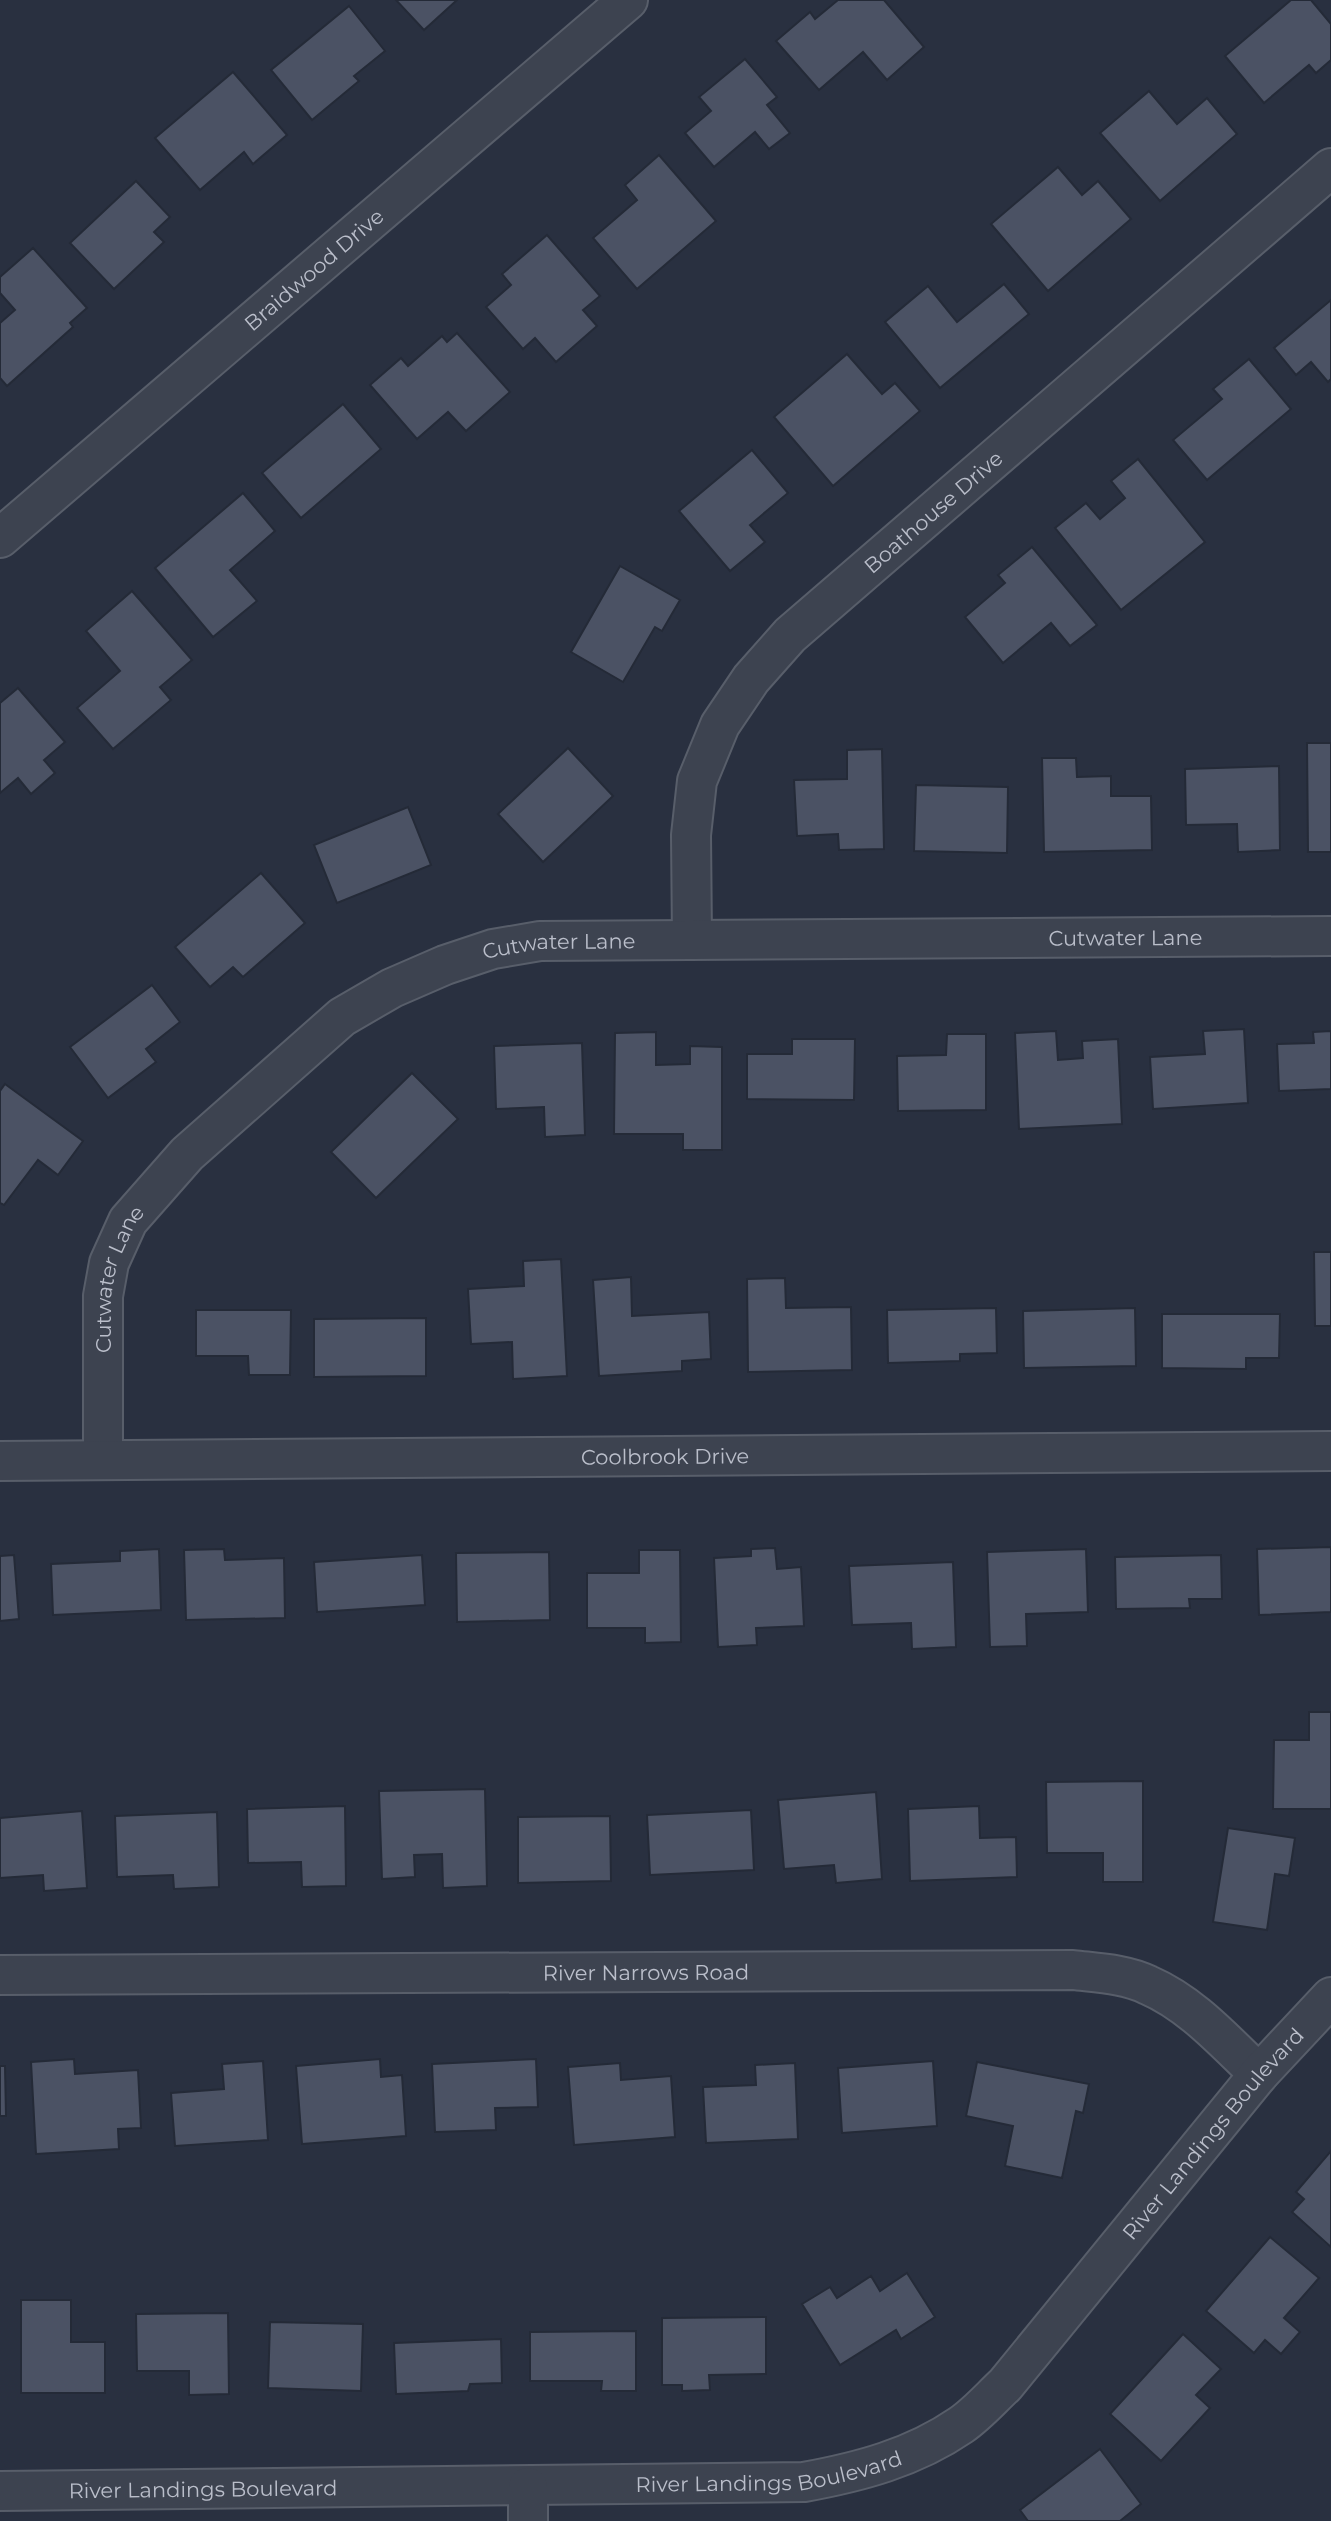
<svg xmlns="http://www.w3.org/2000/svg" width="1331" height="2521" font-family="Montserrat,sans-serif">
<rect width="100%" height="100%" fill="#293040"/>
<g fill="#4b5264" stroke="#242a37" stroke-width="2">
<polygon points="396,0 457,0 424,30"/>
<polygon points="838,0 884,0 924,47 887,80 863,52 819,90 776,41 810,12 815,19"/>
<polygon points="1291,0 1311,0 1331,24 1331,60 1316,73 1309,65 1264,103 1225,56"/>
<polygon points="349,6 385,51 354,76 359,81 312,120 271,70"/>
<polygon points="745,59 777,97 767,105 790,133 769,149 755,132 714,167 685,133 711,111 699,97"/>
<polygon points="233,72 287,135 253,164 244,152 200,190 155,138"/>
<polygon points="1149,91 1177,124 1207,98 1237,134 1160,201 1100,133"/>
<polygon points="659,155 716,221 637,289 593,238 637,200 625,185"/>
<polygon points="1058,167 1082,195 1098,181 1131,219 1048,291 991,224"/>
<polygon points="136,181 170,217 154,232 164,242 114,289 70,243"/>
<polygon points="547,235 600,296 583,310 597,326 556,362 535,338 523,349 486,307 511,285 502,274"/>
<polygon points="33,248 87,308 70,323 73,327 7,386 0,378 0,323 15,310 0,293 0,277"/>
<polygon points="1004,284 1029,314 940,388 885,322 928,286 957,322"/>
<polygon points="1331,300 1331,379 1328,382 1311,362 1296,375 1274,348"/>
<polygon points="457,333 510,392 466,431 448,412 417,439 370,385 401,358 408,366 442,336 447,342"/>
<polygon points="847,354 882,394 895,383 920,411 833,486 774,417"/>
<polygon points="1249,359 1291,409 1207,480 1173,440 1222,399 1213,389"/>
<polygon points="343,404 381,449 301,518 262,473"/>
<polygon points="752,450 788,493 750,525 765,542 730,571 679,511"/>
<polygon points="1138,459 1205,542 1121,610 1055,528 1086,503 1100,519 1125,498 1111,481"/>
<polygon points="243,493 275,531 230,570 257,601 213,637 155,568"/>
<polygon points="1032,547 1097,625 1070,646 1051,623 1003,663 965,617 1005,583 998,575"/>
<polygon points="620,566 680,600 662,631 655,627 623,682 571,652"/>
<polygon points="132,591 192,660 160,687 171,700 113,749 77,708 120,671 86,631"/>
<polygon points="18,688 65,742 44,760 55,773 31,794 18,778 0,793 0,703"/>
<polygon points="1307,743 1331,743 1331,852 1308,852"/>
<polygon points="568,748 613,796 543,862 498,814"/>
<polygon points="882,749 884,849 839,850 838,834 797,836 794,780 847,779 847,750"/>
<polygon points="1042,758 1076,758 1077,777 1111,776 1111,796 1151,796 1152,850 1044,852"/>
<polygon points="1279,766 1280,850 1238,852 1237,824 1186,825 1185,769"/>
<polygon points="916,785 1008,787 1007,853 914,851"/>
<polygon points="408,807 431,865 337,903 314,845"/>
<polygon points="261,873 305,923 243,977 233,967 210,987 175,947"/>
<polygon points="152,985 180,1022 146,1049 156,1062 108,1098 70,1047"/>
<polygon points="1244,1029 1248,1103 1153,1109 1150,1057 1205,1054 1203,1031"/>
<polygon points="1056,1031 1058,1060 1083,1058 1082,1041 1118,1039 1122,1124 1019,1129 1015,1033"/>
<polygon points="1331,1031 1331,1089 1279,1091 1277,1044 1314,1043 1313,1032"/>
<polygon points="656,1032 656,1065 690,1064 690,1046 722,1047 722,1150 683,1150 683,1134 614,1134 615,1033"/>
<polygon points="947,1034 986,1034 986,1110 898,1111 897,1056 946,1055"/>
<polygon points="792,1039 855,1039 854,1100 747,1099 747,1054 792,1054"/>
<polygon points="582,1043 585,1135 545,1137 544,1107 496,1109 494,1046"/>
<polygon points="412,1073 458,1119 376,1198 331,1152"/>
<polygon points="5,1084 83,1141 58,1175 38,1160 4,1205 0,1203 0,1091"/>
<polygon points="1314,1252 1331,1252 1331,1326 1315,1326"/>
<polygon points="561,1259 567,1376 513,1379 512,1342 471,1344 468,1289 524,1286 523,1261"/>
<polygon points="631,1277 632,1316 709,1312 711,1359 682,1361 682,1371 599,1376 593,1280"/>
<polygon points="785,1278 786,1308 851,1307 852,1370 748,1372 747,1279"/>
<polygon points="996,1308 997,1353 960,1354 960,1361 888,1363 887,1310"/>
<polygon points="1135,1308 1136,1366 1024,1368 1023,1311"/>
<polygon points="196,1310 291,1310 290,1375 249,1375 248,1356 196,1356"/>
<polygon points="1162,1314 1280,1314 1279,1358 1246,1358 1246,1369 1162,1368"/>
<polygon points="426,1318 426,1376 314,1377 314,1319"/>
<polygon points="1331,1547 1331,1612 1259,1615 1257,1549"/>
<polygon points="775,1548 777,1569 801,1567 804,1626 756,1628 757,1645 718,1647 714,1558 751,1556 751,1549"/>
<polygon points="159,1549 161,1610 53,1615 51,1564 120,1561 120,1551"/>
<polygon points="224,1549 225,1560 284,1558 285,1618 186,1620 184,1550"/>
<polygon points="1086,1549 1088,1612 1026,1614 1027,1646 990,1647 987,1552"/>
<polygon points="639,1550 680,1550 681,1642 645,1643 645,1628 587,1628 587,1573 639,1573"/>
<polygon points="549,1552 550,1620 457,1622 456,1553"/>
<polygon points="14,1555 19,1619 0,1621 0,1556"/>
<polygon points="422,1555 425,1605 317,1612 314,1562"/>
<polygon points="1221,1555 1222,1599 1189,1599 1190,1608 1116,1609 1115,1557"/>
<polygon points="953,1562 956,1647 912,1649 911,1623 852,1625 849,1566"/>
<polygon points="1309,1712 1331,1712 1331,1809 1273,1809 1274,1740 1309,1740"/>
<polygon points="1143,1781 1143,1882 1103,1882 1103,1853 1047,1853 1046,1782"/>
<polygon points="485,1789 487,1886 443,1888 442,1854 414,1855 415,1877 382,1879 379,1791"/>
<polygon points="876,1792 882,1879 836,1883 834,1865 784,1869 778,1800"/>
<polygon points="345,1806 346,1886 302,1887 301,1862 248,1863 247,1809"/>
<polygon points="979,1806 980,1838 1016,1837 1017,1877 910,1881 908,1809"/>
<polygon points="751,1810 754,1870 650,1875 647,1815"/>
<polygon points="82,1811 87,1888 44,1891 43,1875 0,1878 0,1818"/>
<polygon points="217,1812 219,1887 174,1889 173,1875 117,1877 115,1816"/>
<polygon points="610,1816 611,1881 518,1883 518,1817"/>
<polygon points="1228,1828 1295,1838 1289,1876 1275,1874 1267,1930 1213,1922"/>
<polygon points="74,2059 75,2074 138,2070 141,2128 118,2129 119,2149 36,2154 31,2062"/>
<polygon points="380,2059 381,2077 402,2075 406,2136 302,2144 296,2066"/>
<polygon points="536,2059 538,2107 495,2108 496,2130 435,2132 432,2064"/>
<polygon points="263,2061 268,2140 175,2146 171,2093 224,2089 222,2064"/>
<polygon points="933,2061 937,2126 842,2133 838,2068"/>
<polygon points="977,2062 1089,2084 1083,2113 1076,2111 1062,2178 1005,2166 1013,2126 966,2116"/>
<polygon points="620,2063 621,2080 671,2076 675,2137 574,2145 568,2067"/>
<polygon points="795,2063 798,2139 706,2143 703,2087 756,2085 755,2065"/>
<polygon points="0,2066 5,2066 6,2116 0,2116"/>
<polygon points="1331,2151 1331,2247 1292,2212 1304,2199 1296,2192"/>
<polygon points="1270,2237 1319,2278 1284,2318 1300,2332 1281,2354 1265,2340 1254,2353 1206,2311"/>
<polygon points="907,2273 935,2317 901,2339 896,2330 840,2365 802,2304 830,2287 837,2298 871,2276 880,2291"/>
<polygon points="21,2300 71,2300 71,2342 105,2342 105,2393 21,2393"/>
<polygon points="228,2313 229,2394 189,2395 189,2371 137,2371 136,2314"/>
<polygon points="766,2317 766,2374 709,2375 710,2390 682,2391 682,2385 662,2385 662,2318"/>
<polygon points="270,2322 363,2324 361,2391 268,2388"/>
<polygon points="636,2331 636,2391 601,2391 602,2381 530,2381 530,2332"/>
<polygon points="1183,2334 1221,2369 1196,2395 1210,2408 1161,2461 1110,2414"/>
<polygon points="501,2339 502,2383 470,2384 468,2391 396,2394 394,2343"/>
<polygon points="1100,2449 1141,2504 1120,2521 1028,2521 1020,2510"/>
</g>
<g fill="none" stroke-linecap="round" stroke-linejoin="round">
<defs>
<g id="street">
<path id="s1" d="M 0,538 L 628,0"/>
<path id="s2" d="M 692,940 L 691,835 L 697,781 L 720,725 L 751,679 L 790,635 L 1331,168"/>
<path id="s3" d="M 103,1460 L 103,1296 L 109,1263 L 128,1221 L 187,1154 L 342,1017 L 392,988 L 445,965 L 493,949 L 540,941 L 1331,936"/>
<path id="s4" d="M 0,1461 L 1331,1451"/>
<path id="s5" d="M 0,1975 L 1073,1970 C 1098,1973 1125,1974 1148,1985 C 1192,2004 1225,2042 1259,2074"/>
<path id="s6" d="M 0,2491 L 804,2482 C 859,2472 913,2458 961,2425 C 977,2414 991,2398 1005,2385 L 1259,2074 L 1331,1997"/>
<polyline points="528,2521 528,2487"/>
</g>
</defs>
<use href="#street" stroke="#585e6a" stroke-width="42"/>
<use href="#street" stroke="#3d4350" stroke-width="38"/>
</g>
<g text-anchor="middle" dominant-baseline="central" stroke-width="5" stroke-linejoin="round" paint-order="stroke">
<g font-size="21" fill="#babeca" stroke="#222835">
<text stroke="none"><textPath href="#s1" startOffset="413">Braidwood Drive</textPath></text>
<text stroke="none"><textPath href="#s2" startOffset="523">Boathouse Drive</textPath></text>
<text stroke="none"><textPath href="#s3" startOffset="1339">Cutwater Lane</textPath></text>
<text stroke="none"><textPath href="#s3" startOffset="772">Cutwater Lane</textPath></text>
<text stroke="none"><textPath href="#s3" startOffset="184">Cutwater Lane</textPath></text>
<text stroke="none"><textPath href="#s4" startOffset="665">Coolbrook Drive</textPath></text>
<text stroke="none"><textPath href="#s5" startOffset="646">River Narrows Road</textPath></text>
<text stroke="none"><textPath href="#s6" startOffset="1358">River Landings Boulevard</textPath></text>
<text stroke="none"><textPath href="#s6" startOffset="770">River Landings Boulevard</textPath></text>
<text stroke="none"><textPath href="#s6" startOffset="203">River Landings Boulevard</textPath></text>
</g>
</g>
</svg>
